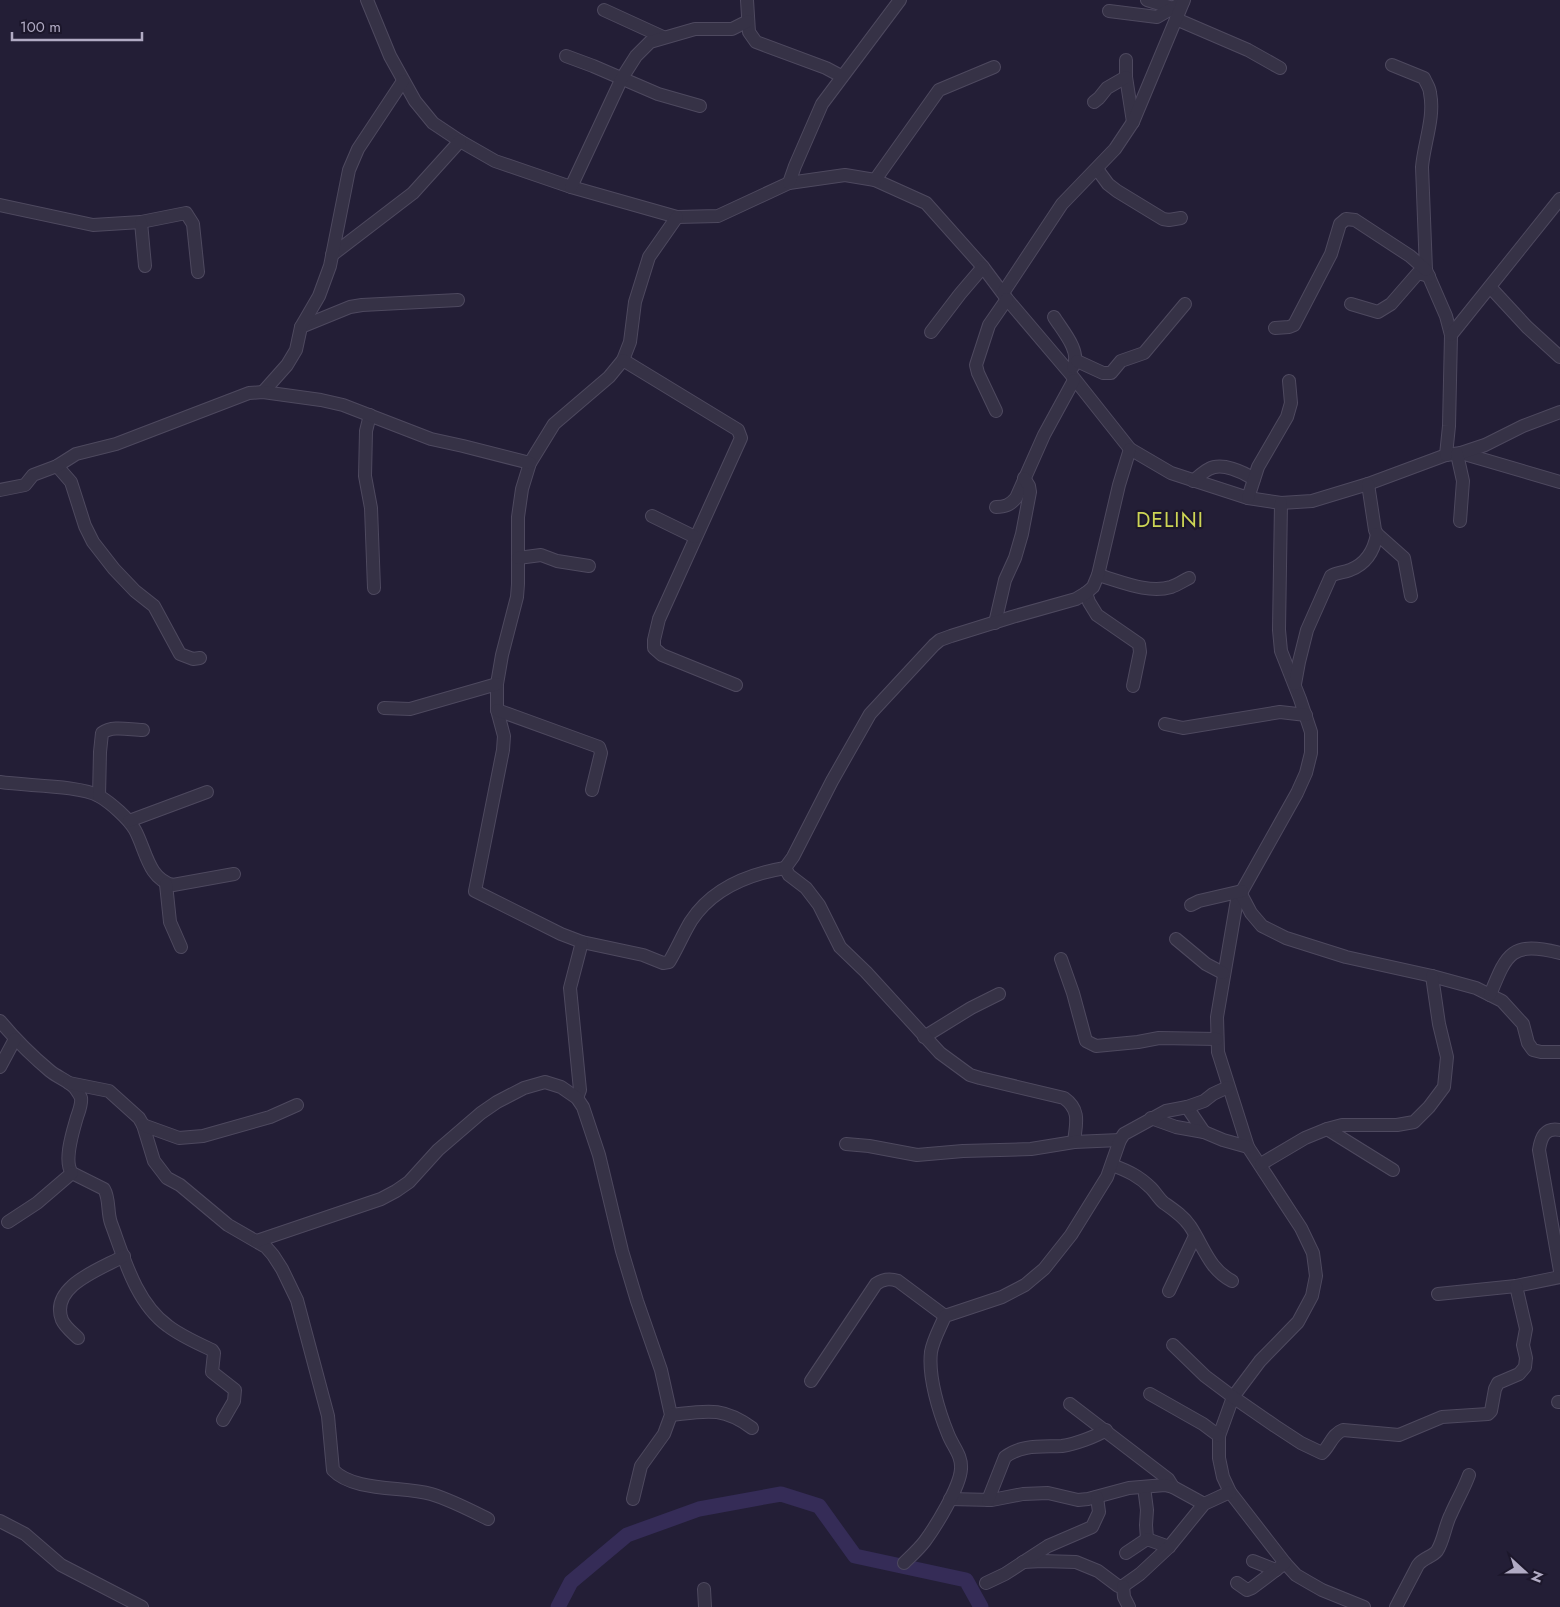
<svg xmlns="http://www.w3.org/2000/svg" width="1560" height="1607" font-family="Jost,sans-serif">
<rect width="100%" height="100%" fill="#231e36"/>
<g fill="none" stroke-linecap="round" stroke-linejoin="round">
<polyline stroke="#352c57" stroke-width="15" points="558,1607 571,1582 627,1535 699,1509 781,1494 819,1506 855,1556 966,1580 981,1607"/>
<defs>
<g id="minor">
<polyline points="367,0 390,56 415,101 433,123 460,141 495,161 571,187 677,217 718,216 789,183 845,175 875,180 926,203 983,267 1007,299 1069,372 1130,449 1171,473 1248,498 1281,503 1312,501 1368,484 1446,455 1461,453 1560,482"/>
<polyline points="747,0 749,32 756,42 826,68 841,76"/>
<polyline points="1147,0 1173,8"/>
<polyline points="604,10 663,37"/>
<polyline points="1109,11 1157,17 1183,2"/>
<polyline points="1176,19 1248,50 1280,68"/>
<polyline points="566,56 593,66 658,94 700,106"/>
<polyline points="1126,60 1126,77 1133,122"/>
<path d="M 1392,65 L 1424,78 C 1426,83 1430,88 1430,93 C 1435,117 1424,143 1422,167 L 1426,270 L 1446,316 L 1451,335 L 1449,426 L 1446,455"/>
<polyline points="1094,102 1099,98 1107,88 1126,77"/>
<polyline points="1097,169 1108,184 1117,191 1163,219 1169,220 1181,218"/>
<polyline points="875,180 939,90 994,67"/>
<polyline points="789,183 795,166 822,104 900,0"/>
<polyline points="571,187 622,78 636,56 650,42 695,29 732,29 748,21"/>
<polyline points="0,205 93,225 141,222 186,213 193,224 198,272"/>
<path d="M 677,217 L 649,257 L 635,302 L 630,342 L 623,360 L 609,377 L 554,424 L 530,463 L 522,489 L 518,517 L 518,584 L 517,597 L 502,655 L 497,684 L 497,710 L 504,736 L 503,750 L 475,891 L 561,934 L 582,942 L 643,955 L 663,963 L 669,962 C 677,949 683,934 691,921 C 712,889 749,874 785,868"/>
<polyline points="141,222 145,266"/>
<polyline points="332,255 413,193 460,141"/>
<polyline points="1490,287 1527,327 1560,357"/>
<polyline points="1003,293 1062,204 1115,149 1133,122 1184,0"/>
<polyline points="1351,304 1378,312 1391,304 1418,273 1429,276"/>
<path d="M 1054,317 C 1062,330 1082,352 1073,367"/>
<polyline points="301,327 350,307 362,305 458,300"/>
<polyline points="1275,328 1289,327 1294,325 1331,254 1340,224 1346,219 1355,220 1410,256 1426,270"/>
<polyline points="931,332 960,294 983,267"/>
<polyline points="1451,335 1560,199"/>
<polyline points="623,360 738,430 741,438 659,619 654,640 654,648 662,655 736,685"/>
<polyline points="1077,361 1103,373 1111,373 1121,361 1144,353 1185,304"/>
<polyline points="263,392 287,365 296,350 301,327 319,296 330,266 349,170 358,149 403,81"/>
<polyline points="996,411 978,373 976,365 989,325 1007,299"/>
<polyline points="370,415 366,431 365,476 371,508 374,588"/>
<polyline points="1461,453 1485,445 1523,426 1560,412"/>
<polyline points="1457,454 1463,481 1460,521"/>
<polyline points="57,466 71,482 85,526 93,542 114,569 135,591 154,606 180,654 193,659 200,658"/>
<path d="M 1193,481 C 1198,477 1203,472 1209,469 C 1222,462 1243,472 1254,479"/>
<polyline points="1368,484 1375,530 1377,534 1404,558 1411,596"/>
<polyline points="0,490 25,485 33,475 57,466 76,454 116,444 249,393 263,392 321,400 343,405 431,439 463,446 530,463"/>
<polyline points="1248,498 1258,467 1287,417 1291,403 1289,381"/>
<polyline points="1281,503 1279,630 1281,651 1300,699 1311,732 1311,753 1306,773 1297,793 1237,900 1217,1017 1218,1052 1248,1147 1301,1228 1313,1253 1316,1276 1312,1296 1298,1322 1260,1361 1233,1397 1219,1436 1219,1458 1223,1477 1230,1492 1285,1563 1296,1575 1308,1582 1322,1590 1364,1607"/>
<path d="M 996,507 C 1005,507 1010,505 1016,498 L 1044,435 L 1074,380"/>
<polyline points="652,516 695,537"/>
<polyline points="518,558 541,555 557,561 589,566"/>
<path d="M 1098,575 C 1120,581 1148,594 1171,587 C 1177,585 1183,581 1189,578"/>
<polyline points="1086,593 1089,602 1097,615 1139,644 1140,652 1133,686"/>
<polyline points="995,623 1005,580 1015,558 1022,534 1030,492 1029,486 1024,478"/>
<path d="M 1295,684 L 1299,662 L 1307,630 L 1331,576 C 1337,572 1343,573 1350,570 C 1366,564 1374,551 1377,534"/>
<polyline points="384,708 410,709 497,684"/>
<polyline points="497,710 599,747 601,753 592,790"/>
<polyline points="1165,724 1183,728 1280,712 1306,715"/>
<path d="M 0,782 C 25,786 79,785 99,796 C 111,803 129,819 135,830 C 146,850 148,879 173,885 L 234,874"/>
<path d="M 99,796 L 100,752 L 102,733 C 113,725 130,730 143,730"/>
<polyline points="129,821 207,792"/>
<polyline points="166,884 170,922 181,947"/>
<polyline points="1241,894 1251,913 1262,926 1286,938 1346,957 1432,976 1476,988 1502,1001 1523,1024 1528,1043 1533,1050 1541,1052 1560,1052"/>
<polyline points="1191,905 1199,901 1242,891"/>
<polyline points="1176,939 1206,964 1223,973"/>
<polyline points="1061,959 1073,993 1086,1041 1096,1046 1138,1042 1159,1038 1217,1039"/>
<path d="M 1490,995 C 1507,953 1511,941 1560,953"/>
<path d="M 0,1021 C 15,1039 32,1056 50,1071 C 57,1077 69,1081 75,1088 C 77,1091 80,1095 81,1098 C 82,1104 79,1111 77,1117 C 73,1131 63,1161 72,1173 L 104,1189 C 110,1199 107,1212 111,1223 C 124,1258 136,1303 168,1326 C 181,1336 197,1343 212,1350 L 214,1353 L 212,1372 L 235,1390 L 234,1401 L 223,1420"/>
<polyline points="924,1037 971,1008 999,994"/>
<polyline points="0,1067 15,1039"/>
<path d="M 69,1083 L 109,1091 L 139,1118 L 143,1125 L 154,1161 L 167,1178 L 180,1185 L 228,1225 L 266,1247 L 273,1255 L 282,1269 L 297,1300 L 328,1416 L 333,1470 C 354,1492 403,1486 431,1494 C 451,1500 470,1510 488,1519"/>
<polyline points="577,1098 580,1090 570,988 582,942"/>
<polyline points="1187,1107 1204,1132"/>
<polyline points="1151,1118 1176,1127 1204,1132 1223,1140 1248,1147"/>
<polyline points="143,1125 179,1138 203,1136 270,1117 297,1105"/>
<polyline points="1327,1129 1393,1170"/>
<path d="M 1560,1130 C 1545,1127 1541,1137 1539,1150 L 1560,1271"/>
<path d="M 1074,1142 C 1076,1124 1081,1110 1064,1098 L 980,1078 L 970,1075 L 940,1053 L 866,972 L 840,947 L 819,905 L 806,888 L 789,875 L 785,868 L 793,857 L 832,781 L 870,714 L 934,645 L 940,640 L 951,636 L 1012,617 L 1076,599 L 1086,593 L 1093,587 L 1098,575 L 1119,485 L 1130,449"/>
<polyline points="846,1144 869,1146 917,1155 963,1151 1031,1149 1074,1142 1120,1140"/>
<polyline points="1261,1164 1305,1138 1327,1129 1342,1125 1397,1125 1414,1122 1429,1107 1444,1087 1447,1057 1439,1024 1432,976"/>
<path d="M 1112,1165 C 1128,1171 1139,1176 1151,1188 C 1156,1193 1159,1199 1164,1203 C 1174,1210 1183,1216 1190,1226 C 1204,1247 1209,1269 1232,1281"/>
<polyline points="8,1222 37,1203 72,1173"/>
<polyline points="257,1241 381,1199 396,1191 409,1182 438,1150 481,1113 497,1102 524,1088 545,1082 561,1087 577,1098 583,1107 599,1155 622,1251 637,1301 661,1370 671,1415 664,1434 641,1466 633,1499"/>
<polyline points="1169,1291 1195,1236"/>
<polyline points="1438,1294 1516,1286 1560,1277"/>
<path d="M 78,1338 C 73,1333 65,1327 62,1320 C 49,1286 101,1269 124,1256"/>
<path d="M 1173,1345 L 1205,1376 L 1233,1397 L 1275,1426 L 1301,1443 L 1322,1453 C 1330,1446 1332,1434 1343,1430 L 1399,1435 L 1442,1417 L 1488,1414 L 1491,1411 L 1495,1389 L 1498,1383 L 1519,1374 L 1525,1367 L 1526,1358 L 1523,1345 L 1526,1329 L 1516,1286"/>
<path d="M 811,1381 L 876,1284 C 883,1279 889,1278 898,1281 L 945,1316"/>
<polyline points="1150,1394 1203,1424 1219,1436"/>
<polyline points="1558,1402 1560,1402"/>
<polyline points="1070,1404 1168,1479 1173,1487"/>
<path d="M 671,1415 C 706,1411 722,1406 752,1428"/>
<polyline points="1144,1487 1147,1510 1146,1525 1147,1539"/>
<polyline points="950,1499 992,1500 1023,1494 1048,1493 1078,1500 1088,1499 1129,1488 1165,1485 1173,1487 1204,1504"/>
<path d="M 988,1500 L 1005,1457 C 1022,1444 1042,1447 1062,1446 C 1075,1444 1095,1437 1106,1430"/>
<polyline points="0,1521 25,1534 61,1565 142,1607"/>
<polyline points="1126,1553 1147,1539 1169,1547"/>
<polyline points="1253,1561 1276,1570"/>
<polyline points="1023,1562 1042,1561 1076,1562 1098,1571 1118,1586 1123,1586 1140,1574 1169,1547 1204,1504 1230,1492"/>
<path d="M 904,1563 C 911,1556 919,1549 925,1541 C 936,1526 960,1487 961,1469 C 962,1455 953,1447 948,1434 C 939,1412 928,1377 931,1352 C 933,1340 940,1328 945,1316 L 1002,1297 L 1025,1285 L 1044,1269 L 1071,1235 L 1107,1177 L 1120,1140 L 1124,1134 L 1166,1111 L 1187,1107 L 1204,1101 L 1213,1094 L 1228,1087"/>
<polyline points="986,1583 1005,1574 1048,1546 1092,1527 1099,1512 1097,1497"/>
<polyline points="1237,1583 1247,1590 1252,1588 1285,1563"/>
<polyline points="1123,1586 1124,1597 1129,1607"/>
<polyline points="704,1589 705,1607"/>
<path d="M 1396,1607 L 1418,1565 C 1423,1558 1432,1557 1437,1551 C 1444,1540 1445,1525 1451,1514 C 1457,1500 1464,1489 1469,1475"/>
</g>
</defs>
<use href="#minor" stroke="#4e495f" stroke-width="14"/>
<use href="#minor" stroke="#363246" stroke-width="12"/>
</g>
<g text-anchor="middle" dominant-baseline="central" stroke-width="4.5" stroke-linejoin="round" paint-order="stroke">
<g font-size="21" letter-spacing="1" fill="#cdd555" stroke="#1c172b">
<text x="1170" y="520">DELINI</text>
</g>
</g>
<g transform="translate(1525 1572) rotate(111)" stroke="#1c172b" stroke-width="4" paint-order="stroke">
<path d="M0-4L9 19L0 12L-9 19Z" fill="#b1abc4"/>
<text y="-8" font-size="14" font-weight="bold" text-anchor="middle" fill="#b1abc4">N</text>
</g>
<path d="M12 32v8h130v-8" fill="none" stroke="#b1abc4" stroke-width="2.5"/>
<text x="20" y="32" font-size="15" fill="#b1abc4" stroke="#1c172b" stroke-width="4" paint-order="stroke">100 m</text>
</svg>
